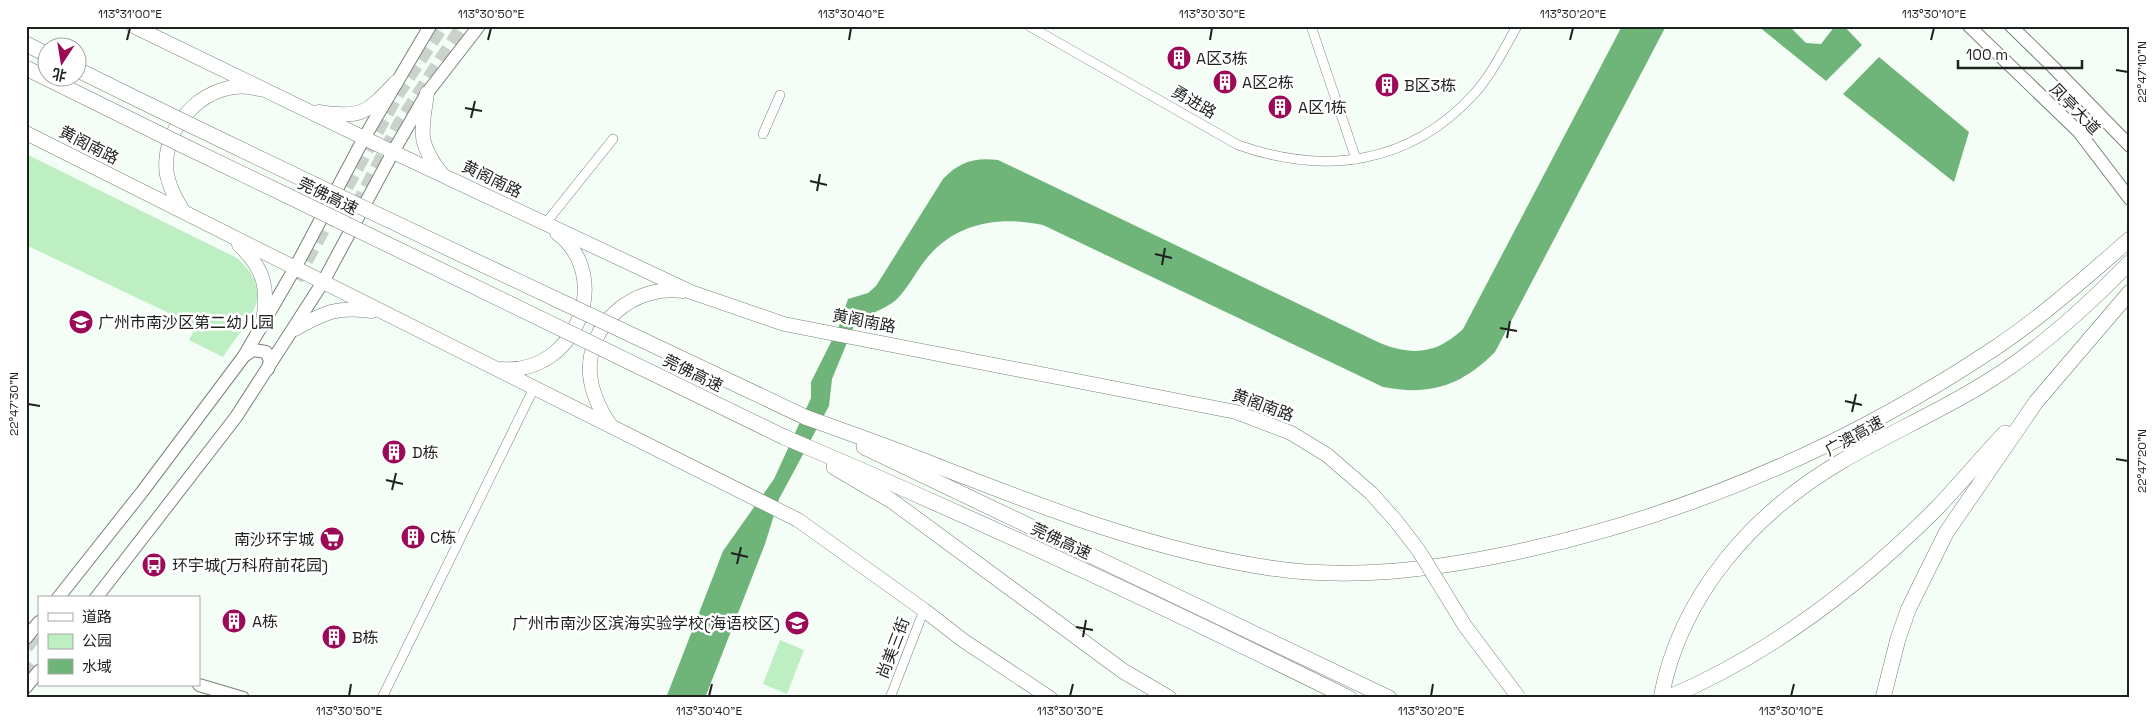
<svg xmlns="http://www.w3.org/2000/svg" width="2156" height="724" font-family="'Space Grotesk','Noto Sans SC',sans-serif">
<rect width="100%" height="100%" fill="#f5fef6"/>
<g fill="#beefc3">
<path d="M 26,154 L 237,258 C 279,296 247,320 223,357 L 189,340 L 196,326 L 26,245 Z"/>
<polygon points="780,640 804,650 787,694 763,684"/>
</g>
<g fill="#6fb479">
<path d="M 1622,26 L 1666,26 L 1495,352 C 1461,386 1430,396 1383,387 L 1043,225 C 1000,216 957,222 927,258 C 916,271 909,287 897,299 C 884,311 861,315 853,328 L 832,379 L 829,406 L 779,499 L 765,544 L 705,698 L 666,698 L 723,551 L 774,479 L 811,398 L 811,382 L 839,326 L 848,299 L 868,293 L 876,286 L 943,179 C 959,162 974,157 998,160 L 1380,343 C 1412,356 1437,354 1463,329 Z"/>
<polygon points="1758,26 1789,26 1806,43 1821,44 1835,26 1844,26 1862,45 1826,81"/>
<polygon points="1879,57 1969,132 1954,182 1843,94"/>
</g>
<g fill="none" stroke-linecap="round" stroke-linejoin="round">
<g stroke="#cad2cb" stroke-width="14" stroke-dasharray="14 7" stroke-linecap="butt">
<polyline points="357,206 400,123 463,26"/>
<polyline points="296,279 398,93 442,26"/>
<polyline points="26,647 39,631"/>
<polyline points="26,677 39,661"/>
</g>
<defs>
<g id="street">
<path d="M 1029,26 L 1238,145 C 1326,176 1410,164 1474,94 C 1492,74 1504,49 1517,26"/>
<polyline points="1311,26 1356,159"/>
<polyline points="763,134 780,95"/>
<polyline points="545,224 613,139"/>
<polyline points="382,698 534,388"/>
<polyline points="890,698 924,610"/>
</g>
<g id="secondary">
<polyline points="1969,26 2079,132 2130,199"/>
<polyline points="2011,26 2053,67 2130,146"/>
<polyline points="244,356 253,350 266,352 270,360 268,369"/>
<polyline points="58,598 142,492 244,356 295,268 364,138 430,26"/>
<polyline points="96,598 236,417 323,282 393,152 427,93 479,26"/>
<polyline points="26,638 39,622"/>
<polyline points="199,685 243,698"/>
<polyline points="26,687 39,671"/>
</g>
<g id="primary">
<polyline points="133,26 393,152 691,292 784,324 1236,412 1291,433 1327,455"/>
<path d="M 427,93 C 422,131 416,141 441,173"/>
<path d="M 319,112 C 362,119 368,112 396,82"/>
<polyline points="26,133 798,520 924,610 964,641 1050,698"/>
<path d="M 183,211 C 176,199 170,189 167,175 C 159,126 209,75 259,89"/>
<path d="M 239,245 C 266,270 269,291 262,326"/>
<path d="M 295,329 C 325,312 338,306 372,311"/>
<path d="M 501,369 C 575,376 615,277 557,233"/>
<path d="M 610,425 C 600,410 592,394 590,375 C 586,324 634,284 683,291"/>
</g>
<g id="highway">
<polyline points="26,44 48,55"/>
<polyline points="180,144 286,195"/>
<path d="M 805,417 C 846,432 887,446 927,462 C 1040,506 1149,550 1270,568 C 1349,580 1429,570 1507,554 C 1681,518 1846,447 1995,348 C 2043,316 2086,277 2130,239"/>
<path d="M 784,437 C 975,518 1163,606 1349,698"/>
<polyline points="864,447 1389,698"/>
<polyline points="834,467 892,501 1123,671 1169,698"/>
<path d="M 1661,698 C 1680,595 1753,513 1842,461 C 1895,430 1952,406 2004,371 C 2050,340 2092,301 2130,262"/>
<path d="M 1667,698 C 1769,655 1858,587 1936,509 C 1960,484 1981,458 2005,433"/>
<polyline points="1883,698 1898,639 1908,610 1946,533 2036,402 2130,292"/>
</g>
</defs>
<use href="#street" stroke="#798179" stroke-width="10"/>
<use href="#secondary" stroke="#798179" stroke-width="14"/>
<use href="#primary" stroke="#798179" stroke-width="15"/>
<use href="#highway" stroke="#798179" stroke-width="16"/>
<use href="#street" stroke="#fff" stroke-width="9"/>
<use href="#secondary" stroke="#fff" stroke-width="12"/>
<use href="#primary" stroke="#fff" stroke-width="14"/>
<use href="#highway" stroke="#fff" stroke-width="15"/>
<defs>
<polyline id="primary-bridge" points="1327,455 1371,493 1396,521 1419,551 1465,626 1519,698"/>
<g id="highway-bridge">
<polyline points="26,68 180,144"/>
<path d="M 78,70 C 318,189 562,301 805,417"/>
<polyline points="286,195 784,437"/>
</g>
</defs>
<use href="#primary-bridge" stroke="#798179" stroke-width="15" stroke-linecap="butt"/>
<use href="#highway-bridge" stroke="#798179" stroke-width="16" stroke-linecap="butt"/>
<use href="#primary-bridge" stroke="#fff" stroke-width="14"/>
<use href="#highway-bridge" stroke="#fff" stroke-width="15"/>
</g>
<path fill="none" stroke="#1e221f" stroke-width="2" d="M 127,40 L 130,28M 488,40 L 491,28M 849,40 L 851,28M 1210,40 L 1212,28M 1570,40 L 1573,28M 1931,40 L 1934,28M 2116,70 L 2128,72M 465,108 L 482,111M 471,118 L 475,101M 810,181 L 827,185M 817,191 L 820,174M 1155,254 L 1172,258M 1162,265 L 1165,248M 1500,328 L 1517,331M 1507,338 L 1510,321M 1845,401 L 1862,405M 28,404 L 40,406M 1852,412 L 1856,394M 2116,459 L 2128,461M 386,480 L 403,484M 392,490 L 396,473M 731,553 L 748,557M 737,564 L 741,547M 1076,627 L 1093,630M 1083,637 L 1086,620M 349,696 L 351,684M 709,696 L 712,684M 1070,696 L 1073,684M 1431,696 L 1433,684M 1791,696 L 1794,684"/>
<defs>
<symbol id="building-disc" viewBox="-11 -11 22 22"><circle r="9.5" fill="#9c0956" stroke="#fff"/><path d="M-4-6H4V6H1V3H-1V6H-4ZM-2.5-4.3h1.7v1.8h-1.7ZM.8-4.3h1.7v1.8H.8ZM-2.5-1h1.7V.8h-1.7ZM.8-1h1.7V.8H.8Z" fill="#fff"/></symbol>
<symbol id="school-disc" viewBox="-11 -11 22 22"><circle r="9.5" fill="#9c0956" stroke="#fff"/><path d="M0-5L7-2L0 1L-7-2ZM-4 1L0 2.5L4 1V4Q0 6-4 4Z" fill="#fff"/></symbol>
<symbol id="supermarket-disc" viewBox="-11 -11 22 22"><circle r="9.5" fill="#9c0956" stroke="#fff"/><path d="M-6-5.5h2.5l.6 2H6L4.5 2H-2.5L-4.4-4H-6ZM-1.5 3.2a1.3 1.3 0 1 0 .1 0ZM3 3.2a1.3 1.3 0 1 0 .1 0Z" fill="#fff"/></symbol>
<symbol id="bus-disc" viewBox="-11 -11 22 22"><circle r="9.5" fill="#9c0956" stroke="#fff"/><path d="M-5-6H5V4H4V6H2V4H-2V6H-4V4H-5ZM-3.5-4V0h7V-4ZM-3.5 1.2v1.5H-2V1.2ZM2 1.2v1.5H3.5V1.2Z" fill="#fff"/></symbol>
</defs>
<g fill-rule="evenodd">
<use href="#building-disc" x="1165" y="44" width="28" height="28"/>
<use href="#building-disc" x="1211" y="68" width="28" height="28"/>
<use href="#building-disc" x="1373" y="71" width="28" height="28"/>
<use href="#building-disc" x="1266" y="93" width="28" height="28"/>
<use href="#school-disc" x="67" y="308" width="28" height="28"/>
<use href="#building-disc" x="380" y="438" width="28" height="28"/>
<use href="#building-disc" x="399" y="523" width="28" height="28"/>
<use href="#supermarket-disc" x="318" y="525" width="28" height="28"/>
<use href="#bus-disc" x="140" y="551" width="28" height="28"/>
<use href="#building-disc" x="220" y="607" width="28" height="28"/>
<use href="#school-disc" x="783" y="609" width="28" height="28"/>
<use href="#building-disc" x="320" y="623" width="28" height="28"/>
</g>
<g text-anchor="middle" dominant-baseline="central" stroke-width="5" stroke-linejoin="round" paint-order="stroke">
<g font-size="16" fill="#1e221f" stroke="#fff" text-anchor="start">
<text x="1196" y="58">A区3栋</text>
<text x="1242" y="82">A区2栋</text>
<text x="1404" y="85">B区3栋</text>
<text x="1298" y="107">A区1栋</text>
<text x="98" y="322">广州市南沙区第二幼儿园</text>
<text x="412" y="452">D栋</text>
<text x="430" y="537">C栋</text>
<text x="314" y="539" text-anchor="end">南沙环宇城</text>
<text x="172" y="565">环宇城(万科府前花园)</text>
<text x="252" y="621">A栋</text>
<text x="780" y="623" text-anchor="end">广州市南沙区滨海实验学校(海语校区)</text>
<text x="352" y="637">B栋</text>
</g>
<g font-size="16" fill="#1e221f" stroke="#fff">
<text transform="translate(1194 102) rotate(30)">勇进路</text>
<text transform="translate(2075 109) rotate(46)">凤亭大道</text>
<text transform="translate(89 145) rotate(27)">黄阁南路</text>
<text transform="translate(492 179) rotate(26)">黄阁南路</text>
<text transform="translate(328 196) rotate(26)">莞佛高速</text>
<text transform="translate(864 321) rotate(11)">黄阁南路</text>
<text transform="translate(693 373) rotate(26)">莞佛高速</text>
<text transform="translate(1263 405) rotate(20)">黄阁南路</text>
<text transform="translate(1854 436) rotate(-29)">广澳高速</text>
<text transform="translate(1061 541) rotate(25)">莞佛高速</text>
<text transform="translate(893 648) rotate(-69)">尚美三街</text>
</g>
</g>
<rect width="2156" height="724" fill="none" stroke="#ffffff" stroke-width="55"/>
<rect x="38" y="596" width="162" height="90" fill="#ffffff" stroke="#a5a7a5"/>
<rect x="48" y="613" width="25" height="8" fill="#ffffff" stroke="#a5a7a5"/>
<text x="82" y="622" font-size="15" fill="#1e221f">道路</text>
<rect x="48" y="634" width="25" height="15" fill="#beefc3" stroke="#a5a7a5"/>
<text x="82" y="646" font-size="15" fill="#1e221f">公园</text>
<rect x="48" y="659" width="25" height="15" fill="#6fb479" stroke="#a5a7a5"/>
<text x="82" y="672" font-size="15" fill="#1e221f">水域</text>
<g transform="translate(62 62) rotate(192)"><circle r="24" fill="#ffffff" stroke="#a5a7a5"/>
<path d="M0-4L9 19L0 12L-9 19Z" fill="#9c0956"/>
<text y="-8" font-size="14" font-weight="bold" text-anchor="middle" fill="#1e221f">北</text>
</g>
<path d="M1958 60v8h124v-8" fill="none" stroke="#1e221f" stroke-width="2.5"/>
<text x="1966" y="60" font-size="15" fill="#1e221f" stroke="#ffffff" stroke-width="4" paint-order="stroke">100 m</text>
<rect x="28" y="28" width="2100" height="668" fill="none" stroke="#1e221f" stroke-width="2"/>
<g font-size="12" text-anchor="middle" fill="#1e221f">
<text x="130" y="18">113°31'00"E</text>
<text x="491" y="18">113°30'50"E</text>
<text x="851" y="18">113°30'40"E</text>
<text x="1212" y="18">113°30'30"E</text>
<text x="1573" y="18">113°30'20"E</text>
<text x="1934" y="18">113°30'10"E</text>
<text transform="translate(2142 72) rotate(-90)" y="4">22°47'10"N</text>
<text transform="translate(14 404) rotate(-90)" y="4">22°47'30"N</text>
<text transform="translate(2142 461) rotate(-90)" y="4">22°47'20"N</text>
<text x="349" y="715">113°30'50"E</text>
<text x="709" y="715">113°30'40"E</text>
<text x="1070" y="715">113°30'30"E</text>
<text x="1431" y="715">113°30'20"E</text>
<text x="1791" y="715">113°30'10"E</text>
</g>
</svg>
